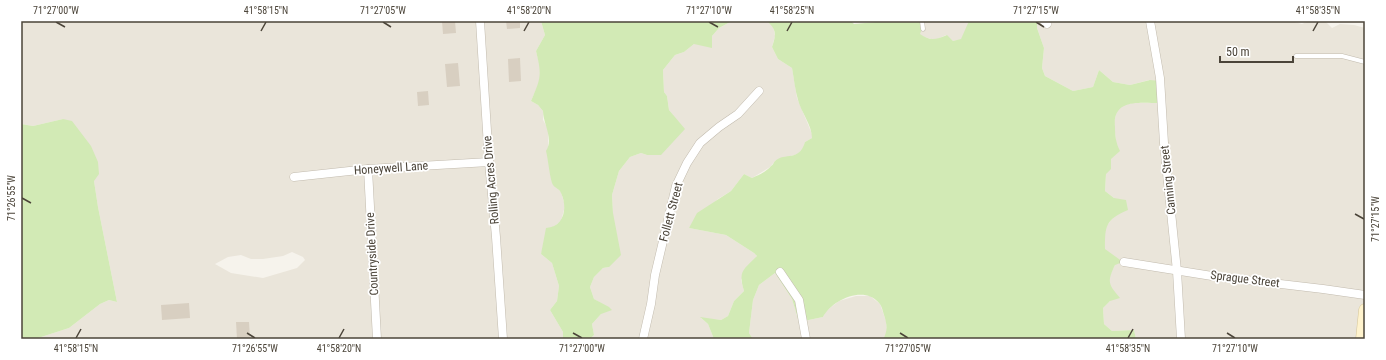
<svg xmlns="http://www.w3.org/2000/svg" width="1386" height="360" font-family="'Roboto Condensed',sans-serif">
<rect width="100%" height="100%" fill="#f6f3ec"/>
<g fill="#eae5da" fill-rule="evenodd">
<path d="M 21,21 L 541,21 L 545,35 L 536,51 L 540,66 L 540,81 L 531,101 L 538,105 L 543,111 L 543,120 L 548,129 L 548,148 L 557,187 L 561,192 L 565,206 L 561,221 L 552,228 L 541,254 L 552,263 L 559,286 L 557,301 L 550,310 L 563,332 L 563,339 L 35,339 L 69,328 L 100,304 L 109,300 L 117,302 L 98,207 L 94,181 L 63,119 L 33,126 L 21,124 ZM 292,252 L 303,257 L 305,260 L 297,268 L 263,278 L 231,273 L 215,264 L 228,257 L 241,255 L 251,259 L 263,259 L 283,256 Z"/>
<polygon points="732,21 767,21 773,26 775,36 772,47 778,59 792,68 797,98 812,134 812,138 805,142 804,147 798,154 776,160 770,167 752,178 744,174 731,191 718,199 689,228 726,235 754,253 757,256 741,280 744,291 734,301 728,316 721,320 701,318 708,324 714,339 590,339 594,335 592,324 601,314 599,302 594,299 590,287 594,277 603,268 609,267 613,213 612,195 619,171 630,157 641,153 647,155 673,115 669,110 667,96 664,92 663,70 675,55 684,52 694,44 712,36 719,28"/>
<polygon points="922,21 969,21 969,23 961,40 953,41 946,35 935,40 924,37 919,34 923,26"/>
<polygon points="1037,21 1291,21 1302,24 1309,21 1325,21 1332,28 1340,24 1354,25 1365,28 1365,314 1362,339 1136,339 1134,330 1112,331 1104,324 1103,308 1110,301 1109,277 1115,265 1104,249 1105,228 1115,215 1114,198 1105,191 1106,174 1116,142 1114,123 1117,110 1121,106 1132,103 1160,103 1149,80 1130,85 1113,82 1099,70 1093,87 1073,91 1045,76 1042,68 1044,48 1037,28"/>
<polygon points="775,273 792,299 799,322 823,317 826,311 839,301 856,296 870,296 880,304 886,321 887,333 883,339 753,339 749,333 753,300 759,285"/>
</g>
<g fill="#d2eab5">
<path d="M 541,21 L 732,21 L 719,28 L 712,36 L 712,48 L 694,44 L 684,52 L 675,55 L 663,70 L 664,92 L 667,96 L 669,110 L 685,129 L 661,155 L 647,155 L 641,153 L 630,157 L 619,171 L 612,195 L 613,213 L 621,255 L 609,267 L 603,268 L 594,277 L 590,287 L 594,299 L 609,307 L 612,310 L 601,314 L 592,324 L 594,335 L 590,339 L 563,339 L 563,332 L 550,310 L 557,301 L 559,286 L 552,263 L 541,254 L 546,228 C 564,227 568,208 561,193 C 560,189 555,188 553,185 C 550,180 548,158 546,151 C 554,139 543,123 543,111 L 538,105 L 531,101 C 541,78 542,75 536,51 L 545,35 Z"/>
<path d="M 767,21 L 851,21 L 854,24 L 887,21 L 922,21 L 923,26 L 920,34 C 930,41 935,40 947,35 L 953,41 L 961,39 L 969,21 L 1037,21 L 1037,28 L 1044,48 L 1042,68 L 1045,76 L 1073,91 L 1093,87 L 1099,70 L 1113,82 L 1130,85 L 1150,80 L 1160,81 L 1160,103 C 1140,103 1112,98 1115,127 C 1115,136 1116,143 1120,151 L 1111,159 L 1111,169 L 1106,174 L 1105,191 L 1114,198 L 1126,200 L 1128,210 C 1105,220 1105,226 1105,249 L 1123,262 L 1115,265 C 1107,282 1108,284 1120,298 L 1110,301 L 1103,308 L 1104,324 L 1112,331 L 1134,330 L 1136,339 L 883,339 C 888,331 887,324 884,315 C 883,312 882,306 879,303 C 864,285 832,300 823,317 L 799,322 L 792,299 L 775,273 L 759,285 L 753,300 L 749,333 L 753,339 L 714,339 L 708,324 L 700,317 L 721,320 L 728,316 L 734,301 L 744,291 C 738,271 743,270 757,256 L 754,253 L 726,235 L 689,228 L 697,213 L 731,191 L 744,174 L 752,178 C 759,175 766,172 771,166 C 773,165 774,162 775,161 C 785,152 799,162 805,142 L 812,138 C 812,125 801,112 798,100 C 795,90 794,79 792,68 L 778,59 L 772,47 C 776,35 777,30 767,21 Z"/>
<polygon points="63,119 72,121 91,146 98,162 99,174 94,181 98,207 117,302 109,300 100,304 69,328 35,339 21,339 21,124 33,126"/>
</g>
<g fill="#d8cfc1">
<polygon points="442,21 455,21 456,33 443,34"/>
<polygon points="506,21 520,21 520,28 507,29"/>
<polygon points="520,58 521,81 509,82 508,59"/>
<polygon points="458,63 460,86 447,87 445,64"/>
<polygon points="428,91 429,105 418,106 417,92"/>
<polygon points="189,303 190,318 162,320 161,305"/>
<polygon points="236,322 249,322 250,339 237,339"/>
</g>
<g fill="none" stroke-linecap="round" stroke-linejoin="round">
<defs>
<g id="lane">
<polyline points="922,21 923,29"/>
<polyline points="1296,56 1342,56 1365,62"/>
</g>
<g id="street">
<polyline points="480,21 489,162 496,237 503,339"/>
<polyline points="1044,21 1047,24"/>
<polyline points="1150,21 1160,78 1164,143 1177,271 1181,339"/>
<polyline points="368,169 377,339"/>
<polyline points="294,177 368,169 489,162"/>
<polyline points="1124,262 1212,276 1323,289 1365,295"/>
<polyline points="780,272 799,300 806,339"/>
<polyline points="643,339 651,304 655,275 676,186 687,163 700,143 719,127 738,114 759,91"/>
</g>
<polyline id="secondary" points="1362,339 1365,310"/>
</defs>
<use href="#lane" stroke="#c2bbae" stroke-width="5"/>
<use href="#street" stroke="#c2bbae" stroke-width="9"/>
<use href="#secondary" stroke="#d6c79b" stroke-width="13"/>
<use href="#lane" stroke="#fff" stroke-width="4"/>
<use href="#street" stroke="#fff" stroke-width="8"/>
<use href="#secondary" stroke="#fff3cd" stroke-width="12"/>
</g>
<path fill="none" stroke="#4b4439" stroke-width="1.5" d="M 56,22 L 65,27M 383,22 L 391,27M 709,22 L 718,27M 1036,22 L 1044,27M 261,31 L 266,22M 524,31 L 529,22M 787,31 L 792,22M 1313,31 L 1318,22M 22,198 L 31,203M 1355,214 L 1364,219M 247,333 L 255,338M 573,333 L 582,338M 900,333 L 908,338M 1227,333 L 1235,338M 76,338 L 81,329M 339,338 L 344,329M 1128,338 L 1133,329"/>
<g text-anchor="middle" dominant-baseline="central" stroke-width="3.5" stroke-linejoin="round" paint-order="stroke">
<g font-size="12" fill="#4b4439" stroke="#fff">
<text transform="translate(391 168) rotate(-4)">Honeywell Lane</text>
<text transform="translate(491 180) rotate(-95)">Rolling Acres Drive</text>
<text transform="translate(1168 180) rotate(-96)">Canning Street</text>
<text transform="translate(671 212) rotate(-75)">Follett Street</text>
<text transform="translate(372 254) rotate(-93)">Countryside Drive</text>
<text transform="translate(1245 279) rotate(7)">Sprague Street</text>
</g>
</g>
<rect width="1386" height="360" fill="none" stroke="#ffffff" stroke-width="44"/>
<path d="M1220 56v6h73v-6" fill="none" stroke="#4b4439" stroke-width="2"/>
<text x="1226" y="56" font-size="12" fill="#4b4439" stroke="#ffffff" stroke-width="3" paint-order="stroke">50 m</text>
<rect x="22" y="22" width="1342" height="316" fill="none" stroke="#4b4439" stroke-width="1.5"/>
<g font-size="10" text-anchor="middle" fill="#4b4439">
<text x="56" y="14">71°27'00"W</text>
<text x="266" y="14">41°58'15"N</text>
<text x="383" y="14">71°27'05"W</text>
<text x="529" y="14">41°58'20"N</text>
<text x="709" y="14">71°27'10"W</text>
<text x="792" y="14">41°58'25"N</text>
<text x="1036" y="14">71°27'15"W</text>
<text x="1318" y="14">41°58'35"N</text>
<text transform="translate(11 198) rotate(-90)" y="4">71°26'55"W</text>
<text transform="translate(1375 219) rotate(-90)" y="4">71°27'15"W</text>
<text x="76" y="352">41°58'15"N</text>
<text x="255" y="352">71°26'55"W</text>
<text x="339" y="352">41°58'20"N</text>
<text x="582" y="352">71°27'00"W</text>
<text x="908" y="352">71°27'05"W</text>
<text x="1128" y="352">41°58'35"N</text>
<text x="1235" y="352">71°27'10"W</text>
</g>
</svg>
